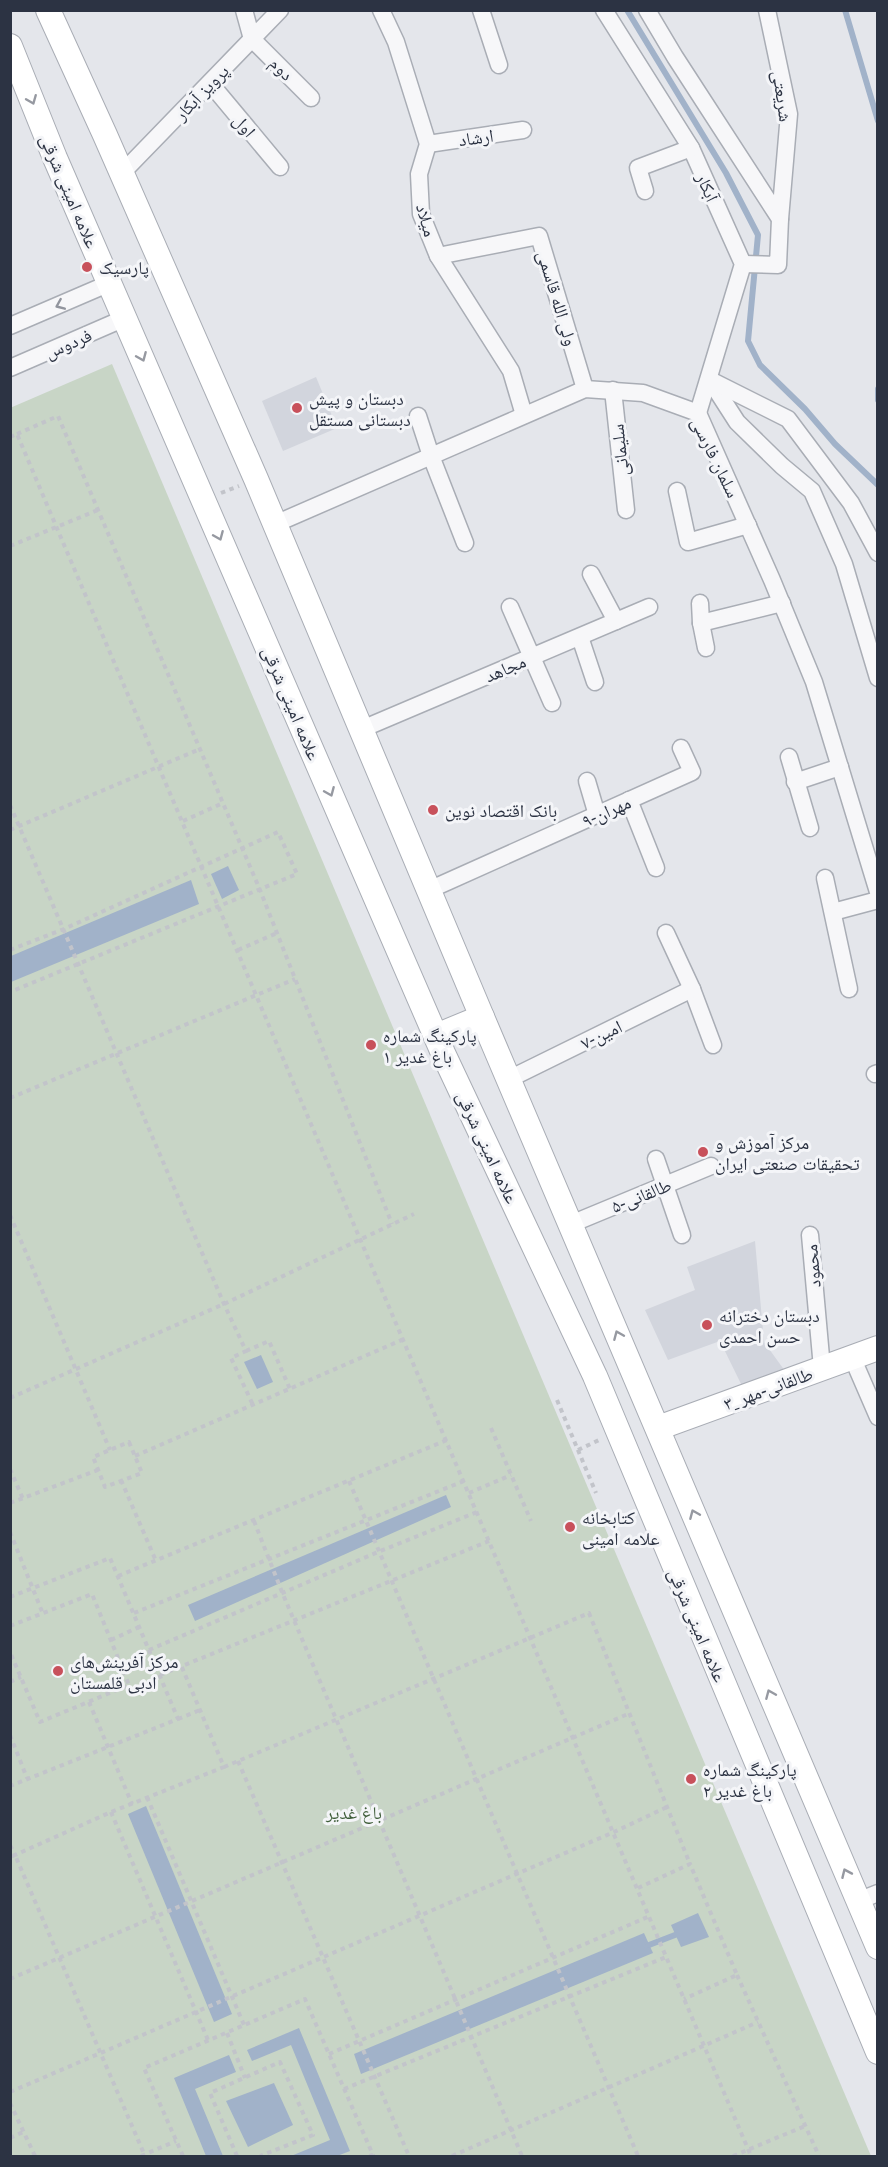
<svg xmlns="http://www.w3.org/2000/svg" width="888" height="2167" font-family="'Noto Sans','Noto Naskh Arabic',sans-serif">
<rect width="100%" height="100%" fill="#e4e6eb"/>
<g fill="#d2d5dd">
<polygon points="316,377 337,428 283,451 262,401"/>
<polygon points="755,1241 764,1342 785,1371 742,1386 720,1341 668,1360 645,1310 695,1290 687,1267"/>
</g>
<polygon fill="#c8d5c6" points="112,364 871,2156 11,2156 10,408"/>
<g fill="#a1b2c9">
<polygon points="228,866 239,890 222,899 211,874"/>
<polygon points="191,880 199,904 11,982 11,956"/>
<polygon points="261,1355 273,1382 257,1389 244,1362"/>
<polygon points="446,1495 451,1507 195,1621 188,1605"/>
<polygon points="146,1806 232,2014 214,2022 128,1814"/>
<polygon points="698,1913 709,1937 681,1947 671,1925"/>
<polygon points="644,1933 653,1953 361,2074 354,2054"/>
<polygon points="299,2028 350,2151 337,2156 291,2156 330,2140 291,2045 252,2061 247,2050"/>
<polygon points="229,2055 236,2072 195,2089 223,2156 206,2156 174,2078"/>
<polygon points="274,2083 293,2125 248,2147 226,2101"/>
</g>
<g fill="none" stroke-linecap="round" stroke-linejoin="round">
<g stroke="#a1b2c9" stroke-width="6">
<polyline points="627,10 726,173 758,235 748,341 760,365 805,409 835,444 878,485"/>
<polyline points="845,10 878,121"/>
<polyline points="878,389 878,400"/>
<polyline points="649,1945 675,1935"/>
</g>
<defs>
<g id="street">
<polyline points="244,10 252,39 311,98"/>
<polyline points="381,10 396,42 428,144 419,174 421,214 438,256 511,371 524,415"/>
<polyline points="481,10 499,65"/>
<polyline points="604,10 691,148 743,264 698,413"/>
<polyline points="647,10 675,57 780,219 778,265 743,264"/>
<polyline points="767,10 789,114 780,219"/>
<polyline points="210,83 280,167"/>
<polyline points="428,144 523,130"/>
<polyline points="122,173 280,10"/>
<polyline points="645,191 638,168 691,148"/>
<polyline points="438,256 539,236 585,389"/>
<polyline points="10,326 110,283"/>
<polyline points="10,368 125,318"/>
<polyline points="710,380 737,422 782,466 812,491 844,564 878,678"/>
<polyline points="710,380 788,419 851,503 878,553"/>
<polyline points="613,390 626,510"/>
<polyline points="418,416 431,456 465,543"/>
<polyline points="677,491 688,542 748,525"/>
<polyline points="275,524 585,389 643,393 698,413 772,580 814,682 878,892"/>
<polyline points="591,574 616,621"/>
<polyline points="700,603 701,623 706,648"/>
<polyline points="510,607 552,703"/>
<polyline points="701,623 782,603"/>
<polyline points="580,637 595,682"/>
<polyline points="362,729 649,607"/>
<polyline points="789,757 810,828"/>
<polyline points="587,781 597,815"/>
<polyline points="795,782 840,767"/>
<polyline points="629,800 656,868"/>
<polyline points="825,878 849,989"/>
<polyline points="429,890 692,772 681,748"/>
<polyline points="833,912 878,900"/>
<polyline points="666,933 692,989 713,1045"/>
<polyline points="875,1074 878,1073"/>
<polyline points="509,1079 692,989"/>
<polyline points="656,1159 682,1235"/>
<polyline points="571,1224 711,1166"/>
<polyline points="810,1235 822,1368"/>
<polyline points="852,1357 878,1417"/>
<polyline points="858,1901 878,1893"/>
</g>
<g id="secondary">
<polyline points="48,10 105,135 256,479 482,1017 878,1947"/>
<polyline points="10,46 55,158 443,1053 595,1376 878,2052"/>
<polyline points="436,1036 482,1017"/>
<polyline points="658,1428 878,1348"/>
</g>
</defs>
<use href="#street" stroke="#a9adb5" stroke-width="19"/>
<use href="#secondary" stroke="#a9adb5" stroke-width="26"/>
<g stroke="#c2c4ca" stroke-width="4" stroke-dasharray="4.5 4.5" stroke-linecap="butt">
<polyline points="17,434 58,416 260,890 392,1224"/>
<polyline points="10,437 17,434 56,526 751,2156"/>
<polyline points="221,493 239,486"/>
<polyline points="10,546 98,510"/>
<polyline points="10,805 224,1304 246,1351 231,1358 253,1405"/>
<polyline points="183,821 223,803"/>
<polyline points="10,830 200,749"/>
<polyline points="10,950 64,929 278,832 297,874 10,992"/>
<polyline points="238,950 277,933"/>
<polyline points="10,1098 295,979"/>
<polyline points="10,1215 110,1450"/>
<polyline points="246,1351 269,1341 290,1389"/>
<polyline points="10,1398 224,1304 414,1214"/>
<polyline points="557,1400 596,1493"/>
<polyline points="491,1428 531,1521"/>
<polygon points="129,1442 142,1473 105,1487 93,1457"/>
<polyline points="578,1450 599,1440"/>
<polyline points="135,1456 404,1339"/>
<polyline points="10,1469 23,1499"/>
<polyline points="121,1480 156,1561"/>
<polyline points="349,1481 638,2156"/>
<polyline points="469,1493 511,1475"/>
<polyline points="10,1503 98,1470"/>
<polyline points="254,1521 282,1592 522,2156"/>
<polyline points="10,1532 43,1614"/>
<polyline points="118,1576 447,1440"/>
<polyline points="10,1597 110,1558 178,1719 10,1786"/>
<polyline points="134,1613 464,1481"/>
<polyline points="10,1626 92,1594 129,1685 40,1722 10,1652"/>
<polyline points="111,1640 139,1627"/>
<polyline points="149,1650 378,1552 477,1512"/>
<polyline points="160,1675 489,1541"/>
<polyline points="10,1682 21,1677"/>
<polyline points="89,1702 132,1804"/>
<polyline points="178,1719 200,1710"/>
<polyline points="10,1735 27,1778"/>
<polyline points="238,1761 409,2156"/>
<polyline points="224,1767 589,1613 690,1864"/>
<polyline points="147,1797 244,2025"/>
<polyline points="111,1812 208,2040"/>
<polyline points="10,1845 15,1855 111,1812 224,1767 181,1665"/>
<polyline points="10,1857 15,1855 145,2156"/>
<polyline points="638,1888 690,1864 737,1975 684,1999"/>
<polyline points="737,1975 819,2156"/>
<polyline points="10,1979 628,1714"/>
<polyline points="227,2033 245,2078"/>
<polyline points="329,2054 650,1916"/>
<polyline points="344,2089 666,1957"/>
<polyline points="10,2092 614,1832 667,1807"/>
<polyline points="10,2103 35,2156"/>
<polyline points="10,2138 23,2132"/>
<polyline points="141,2156 176,2141"/>
<polyline points="183,2156 144,2068 305,1999 373,2155 369,2156"/>
<polyline points="237,2156 210,2093 280,2062 313,2135 260,2156"/>
<polyline points="452,2156 758,2022"/>
<polyline points="733,2156 805,2126"/>
</g>
<use href="#street" stroke="#f7f7f9" stroke-width="16"/>
<use href="#secondary" stroke="#fff" stroke-width="24"/>
</g>
<defs><path id="oneway-chevron" d="M-2-3.5L2.5 0L-2 3.5" fill="none" stroke-width="1.6" stroke-linecap="round" stroke-linejoin="round" transform="scale(1.5)"/></defs>
<g stroke="#9699a1">
<use href="#oneway-chevron" transform="translate(32 100) rotate(68)"/>
<use href="#oneway-chevron" transform="translate(142 357) rotate(67)"/>
<use href="#oneway-chevron" transform="translate(219 536) rotate(67)"/>
<use href="#oneway-chevron" transform="translate(330 792) rotate(67)"/>
<use href="#oneway-chevron" transform="translate(618 1335) rotate(-113)"/>
<use href="#oneway-chevron" transform="translate(694 1514) rotate(-113)"/>
<use href="#oneway-chevron" transform="translate(770 1694) rotate(-113)"/>
<use href="#oneway-chevron" transform="translate(846 1873) rotate(-114)"/>
</g>
<use stroke="#92959e" href="#oneway-chevron" transform="translate(60 305) rotate(157)"/>
<g fill="#c8515b" stroke="#f4f5f8" stroke-width="2">
<circle cx="87" cy="267" r="6"/>
<circle cx="297" cy="408" r="6"/>
<circle cx="433" cy="810" r="6"/>
<circle cx="371" cy="1045" r="6"/>
<circle cx="703" cy="1152" r="6"/>
<circle cx="707" cy="1325" r="6"/>
<circle cx="570" cy="1527" r="6"/>
<circle cx="58" cy="1671" r="6"/>
<circle cx="691" cy="1779" r="6"/>
</g>
<g text-anchor="middle" dominant-baseline="central" stroke-width="6" stroke-linejoin="round" paint-order="stroke">
<g font-size="18" fill="#2c3343" stroke="#f4f5f8">
<text transform="translate(282 68) rotate(45)">دوم</text>
<text transform="translate(201 92) rotate(-46)">پرویز آبکار</text>
<text transform="translate(783 96) rotate(82)">شریعتی</text>
<text transform="translate(245 125) rotate(50)">اول</text>
<text transform="translate(476 137) rotate(-8)">ارشاد</text>
<text transform="translate(708 187) rotate(66)">آبکار</text>
<text transform="translate(70 191) rotate(67)">علامه امینی شرقی</text>
<text transform="translate(427 220) rotate(74)">میلاد</text>
<text transform="translate(558 298) rotate(73)">ولی الله قاسمی</text>
<text transform="translate(68 343) rotate(-23)">فردوس</text>
<text transform="translate(619 450) rotate(-96)">سلیمانی</text>
<text transform="translate(716 457) rotate(64)">سلمان فارسی</text>
<text transform="translate(505 668) rotate(-23)">مجاهد</text>
<text transform="translate(292 703) rotate(67)">علامه امینی شرقی</text>
<text transform="translate(606 811) rotate(-24)">۹-مهران</text>
<text transform="translate(601 1034) rotate(-26)">۷-امین</text>
<text transform="translate(488 1147) rotate(65)">علامه امینی شرقی</text>
<text transform="translate(641 1195) rotate(-22)">۵-طالقانی</text>
<text transform="translate(812 1266) rotate(-95)">محمود</text>
<text transform="translate(768 1388) rotate(-20)">۳_طالقانی-مهر</text>
<text transform="translate(698 1625) rotate(67)">علامه امینی شرقی</text>
</g>
<g font-size="18" fill="#2c3343" stroke="#f4f5f8" text-anchor="start">
<text x="99" y="267">پارسیک</text>
<text x="309" y="398">دبستان و پیش<tspan x="309" dy="21">دبستانی مستقل</tspan></text>
<text x="445" y="810">بانک اقتصاد نوین</text>
<text x="383" y="1035">پارکینگ شماره<tspan x="383" dy="21">۱ باغ غدیر</tspan></text>
<text x="715" y="1142">مرکز آموزش و<tspan x="715" dy="21">تحقیقات صنعتی ایران</tspan></text>
<text x="719" y="1315">دبستان دخترانه<tspan x="719" dy="21">حسن احمدی</tspan></text>
<text x="582" y="1517">کتابخانه<tspan x="582" dy="21">علامه امینی</tspan></text>
<text x="70" y="1661">مرکز آفرینش‌های<tspan x="70" dy="21">ادبی قلمستان</tspan></text>
<text x="703" y="1769">پارکینگ شماره<tspan x="703" dy="21">۲ باغ غدیر</tspan></text>
</g>
<g font-size="18" fill="#3f5e3a" stroke="#f4f5f8">
<text x="354" y="1812">باغ غدیر</text>
</g>
</g>
<rect width="888" height="2167" fill="none" stroke="#2c3343" stroke-width="24"/>
</svg>
